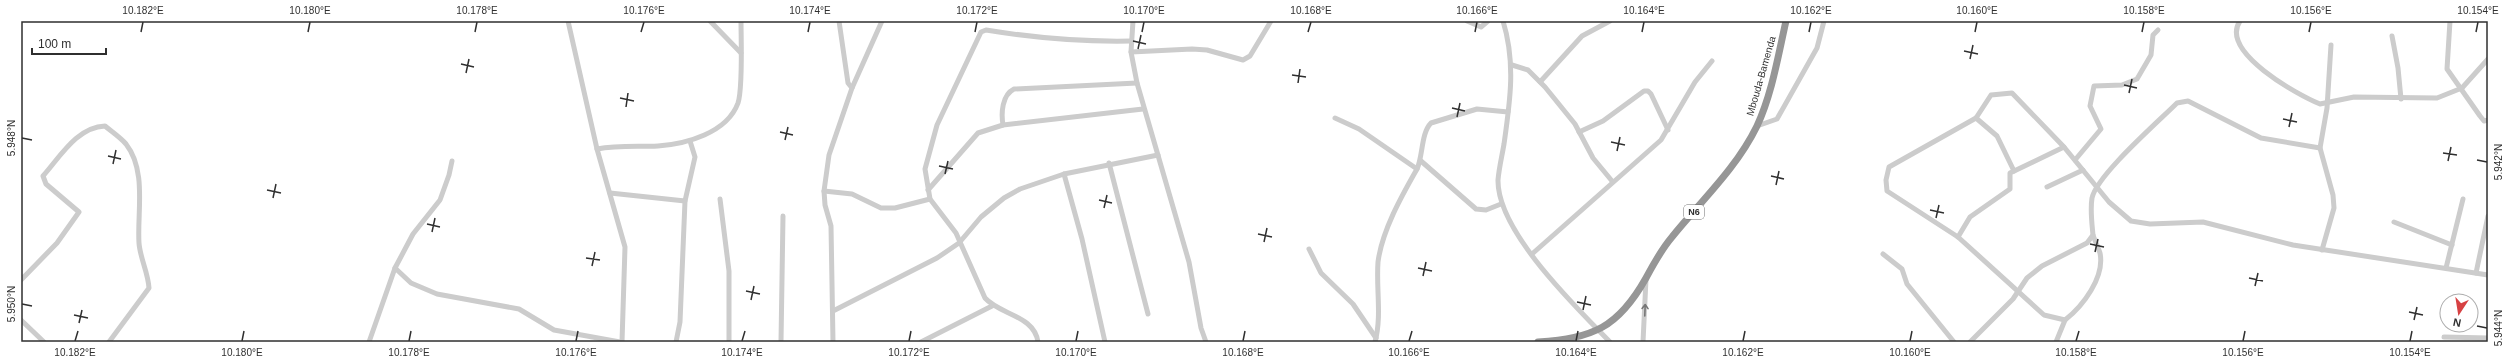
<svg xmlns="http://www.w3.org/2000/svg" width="2509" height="363" font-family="Helvetica,sans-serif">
<rect width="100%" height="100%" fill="#fff"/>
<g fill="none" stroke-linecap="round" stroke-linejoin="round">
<g stroke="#ccc" stroke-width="5">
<polyline points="568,21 597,149 625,247 622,342"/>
<polyline points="710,21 741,53"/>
<polyline points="1133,21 1131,52 1137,83 1189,262 1201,328 1206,342"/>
<polyline points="1467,21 1481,27 1488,21"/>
<path d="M 1503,21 C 1516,63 1510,102 1504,144 C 1502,156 1499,168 1498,180 C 1497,231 1576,307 1610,342"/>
<path d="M 2240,21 C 2219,52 2298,95 2320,104 L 2354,97 L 2437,98 L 2462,88 L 2488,59"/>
<polyline points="2450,21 2447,69 2480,116 2484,121 2488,120"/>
<polyline points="2392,36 2398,68 2401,99"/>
<polyline points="1131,52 1192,49 1207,50 1243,60 1250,56 1271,21"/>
<polyline points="1512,65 1528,70 1545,87 1575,124 1593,158 1612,181"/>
<polyline points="1540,82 1582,36 1610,21"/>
<polyline points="852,88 882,21"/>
<path d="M 1335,118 L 1359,129 L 1417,169 C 1401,197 1382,231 1378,262 C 1376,289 1382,316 1375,342"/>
<polyline points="1976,118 1997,136 2014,171"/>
<path d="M 1003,125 C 1001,113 1002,95 1014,89 L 1137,83"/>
<polyline points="1757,126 1777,119 1817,48 1824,21"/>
<polyline points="1579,132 1603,121 1644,91 1648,91 1651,94 1668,130"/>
<path d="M 597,149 C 618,145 638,147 658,146 C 686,144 727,133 738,103 C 743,88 741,39 741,21"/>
<polyline points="2075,160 2101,129 2090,106 2094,86 2122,85 2137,79 2151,55 2153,35 2158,30"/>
<polyline points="1421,161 1476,209 1486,210 1501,204"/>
<polyline points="1109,163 1148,314"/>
<path d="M 1417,169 C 1423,156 1421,133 1431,123 L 1477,109 L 1508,112"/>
<polyline points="1064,174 1082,239 1105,342"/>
<polyline points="2047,187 2083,170"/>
<polyline points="928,190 978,133 1003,125 1143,109"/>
<polyline points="824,191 852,194 881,208 895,208 930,199"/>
<polyline points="610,193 685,201"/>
<polyline points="720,199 729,271 729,342"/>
<polyline points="2394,222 2452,245"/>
<path d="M 2093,235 C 2095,241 2098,247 2100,253 C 2105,277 2083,306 2065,320 L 2044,315 L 1958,237 L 1887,191 L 1886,180 L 1889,167 L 1976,118 L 1991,95 L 2012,93 L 2064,147 L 2109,202 L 2131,221 L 2150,224 L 2203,222 L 2293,245 L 2488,275"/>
<polyline points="1958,237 1970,217 2010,189 2010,173 2064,147"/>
<polyline points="1309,249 1321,273 1353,304 1376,338"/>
<polyline points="2322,250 2334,208 2333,195 2320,148 2327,108 2331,45"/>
<polyline points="1532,254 1661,140 1695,82 1712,61"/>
<polyline points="1883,254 1902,269 1907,284 1954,342"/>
<polyline points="395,268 411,283 437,294 519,309 554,330 620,342"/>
<polyline points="2446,268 2463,199"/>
<polyline points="2476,273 2488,216"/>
<path d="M 21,280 L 57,243 L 79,212 L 46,184 L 43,176 C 60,157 77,127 105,126 C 112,132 120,137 126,144 C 147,171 137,212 139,243 C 140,258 148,272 149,288 L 109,342"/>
<polyline points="833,311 937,258 959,243 981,217 1004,198 1020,189 1064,174 1158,155"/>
<polyline points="21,320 44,342"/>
<polyline points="2444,337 2488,338"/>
<polyline points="369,342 395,268 413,234 440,200 449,175 452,161"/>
<polyline points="676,342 680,322 685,201 695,157 690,141"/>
<polyline points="781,342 783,216"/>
<polyline points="833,342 831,226 825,205 824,191 829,155 852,88 848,83 839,21"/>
<polyline points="921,342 992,306"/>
<path d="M 1038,342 C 1034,315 1000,315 985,298 L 956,233 L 930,199 L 925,169 L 937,125 L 981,32 L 986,30 C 1035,38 1082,42 1131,41"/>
<polyline points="1643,342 1646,279"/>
<path d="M 1970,342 L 2013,299 L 2027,278 L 2042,266 L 2087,243 L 2093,235 C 2092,224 2090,210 2092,198 C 2097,175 2158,122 2177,103 L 2188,101 L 2261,138 L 2320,148"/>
<polyline points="2056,342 2065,320"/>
</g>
<path stroke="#969696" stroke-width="7" d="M 1538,342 C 1593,338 1618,328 1646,278 C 1654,263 1661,250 1672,237 C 1701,201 1736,169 1757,126 C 1772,94 1778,56 1786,21"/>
</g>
<defs><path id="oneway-shaft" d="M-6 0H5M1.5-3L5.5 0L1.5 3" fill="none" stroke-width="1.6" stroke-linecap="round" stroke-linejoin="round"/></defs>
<use stroke="#767676" href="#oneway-shaft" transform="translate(1645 310) rotate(-88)"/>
<path fill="none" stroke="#2f2f2f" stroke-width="1.5" d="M 141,32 L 143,22M 308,32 L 310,22M 475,32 L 477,22M 641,32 L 644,22M 808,32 L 810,22M 975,32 L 977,22M 1142,32 L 1144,22M 1308,32 L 1311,22M 1475,32 L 1477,22M 1642,32 L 1644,22M 1809,32 L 1811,22M 1975,32 L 1977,22M 2142,32 L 2144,22M 2309,32 L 2311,22M 2476,32 L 2478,22M 1133,41 L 1146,44M 1138,49 L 1141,35M 1964,51 L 1978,54M 1970,59 L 1973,45M 461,64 L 474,67M 466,73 L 469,59M 1292,75 L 1306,77M 1298,83 L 1300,69M 2124,85 L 2137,88M 2129,93 L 2132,79M 620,98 L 634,101M 626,107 L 628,93M 1452,108 L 1465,111M 1457,117 L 1460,103M 2283,119 L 2297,122M 2289,127 L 2292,113M 780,132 L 793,135M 22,138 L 32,140M 785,140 L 788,127M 1611,142 L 1625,145M 1617,151 L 1620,137M 2443,153 L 2457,155M 108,156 L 121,159M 2477,160 L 2487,162M 2448,161 L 2451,147M 113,164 L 116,150M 939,166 L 953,169M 945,174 L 948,161M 1771,176 L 1784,179M 1776,185 L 1779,171M 267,190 L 281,193M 273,198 L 276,184M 1099,200 L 1112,203M 1104,208 L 1107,195M 1930,210 L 1944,213M 1936,218 L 1939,205M 427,224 L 440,227M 432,232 L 435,218M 1258,234 L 1272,237M 1264,242 L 1267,228M 2090,244 L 2104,247M 2095,252 L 2098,239M 586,258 L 600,260M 592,266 L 595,252M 1418,268 L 1432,271M 1423,276 L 1426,262M 2249,278 L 2263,281M 2255,286 L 2258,273M 746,291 L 760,294M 751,300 L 754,286M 1577,302 L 1591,305M 22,304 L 32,306M 1583,310 L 1586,296M 2409,312 L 2423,315M 74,315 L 88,318M 2414,320 L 2417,307M 79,323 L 82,310M 2477,326 L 2487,328M 75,341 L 78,331M 242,341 L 244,331M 409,341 L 411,331M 576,341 L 578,331M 742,341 L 745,331M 909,341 L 911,331M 1076,341 L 1078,331M 1243,341 L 1245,331M 1409,341 L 1412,331M 1576,341 L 1578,331M 1743,341 L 1745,331M 1910,341 L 1912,331M 2076,341 L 2079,331M 2243,341 L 2245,331M 2410,341 L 2412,331"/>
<g text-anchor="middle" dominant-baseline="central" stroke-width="4" stroke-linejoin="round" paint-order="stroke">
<rect fill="#fff" stroke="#6d6d6d" stroke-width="1" x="1684" y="205" width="20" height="14" rx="3"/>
<g font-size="9" font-weight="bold" fill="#2f2f2f">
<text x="1694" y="212">N6</text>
</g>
<g font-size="10" fill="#2f2f2f" stroke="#fff">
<text transform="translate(1761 76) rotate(-74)">Mbouda-Bamenda</text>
</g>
</g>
<rect width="2509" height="363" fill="none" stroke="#ffffff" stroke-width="44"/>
<g transform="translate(2459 313) rotate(192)"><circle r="19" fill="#ffffff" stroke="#acacac"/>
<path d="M0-3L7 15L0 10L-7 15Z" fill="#d74143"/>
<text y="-6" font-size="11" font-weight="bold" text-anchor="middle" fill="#2f2f2f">N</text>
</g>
<path d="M32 48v6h74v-6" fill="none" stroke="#2f2f2f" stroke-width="2"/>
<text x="38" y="48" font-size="12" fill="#2f2f2f" stroke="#ffffff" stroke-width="3" paint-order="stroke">100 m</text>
<rect x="22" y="22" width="2465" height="319" fill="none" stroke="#2f2f2f" stroke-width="1.5"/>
<g font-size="10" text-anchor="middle" fill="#2f2f2f">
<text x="143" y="14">10.182°E</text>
<text x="310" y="14">10.180°E</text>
<text x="477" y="14">10.178°E</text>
<text x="644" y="14">10.176°E</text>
<text x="810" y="14">10.174°E</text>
<text x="977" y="14">10.172°E</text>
<text x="1144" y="14">10.170°E</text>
<text x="1311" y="14">10.168°E</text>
<text x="1477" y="14">10.166°E</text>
<text x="1644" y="14">10.164°E</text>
<text x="1811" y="14">10.162°E</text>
<text x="1977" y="14">10.160°E</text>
<text x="2144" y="14">10.158°E</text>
<text x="2311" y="14">10.156°E</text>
<text x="2478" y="14">10.154°E</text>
<text transform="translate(11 138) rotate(-90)" y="4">5.948°N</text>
<text transform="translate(2498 162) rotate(-90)" y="4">5.942°N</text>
<text transform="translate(11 304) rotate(-90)" y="4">5.950°N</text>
<text transform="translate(2498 328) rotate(-90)" y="4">5.944°N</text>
<text x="75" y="356">10.182°E</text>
<text x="242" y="356">10.180°E</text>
<text x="409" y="356">10.178°E</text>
<text x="576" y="356">10.176°E</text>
<text x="742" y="356">10.174°E</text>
<text x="909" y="356">10.172°E</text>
<text x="1076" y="356">10.170°E</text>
<text x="1243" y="356">10.168°E</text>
<text x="1409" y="356">10.166°E</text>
<text x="1576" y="356">10.164°E</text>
<text x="1743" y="356">10.162°E</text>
<text x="1910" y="356">10.160°E</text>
<text x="2076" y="356">10.158°E</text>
<text x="2243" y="356">10.156°E</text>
<text x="2410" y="356">10.154°E</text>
</g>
</svg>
